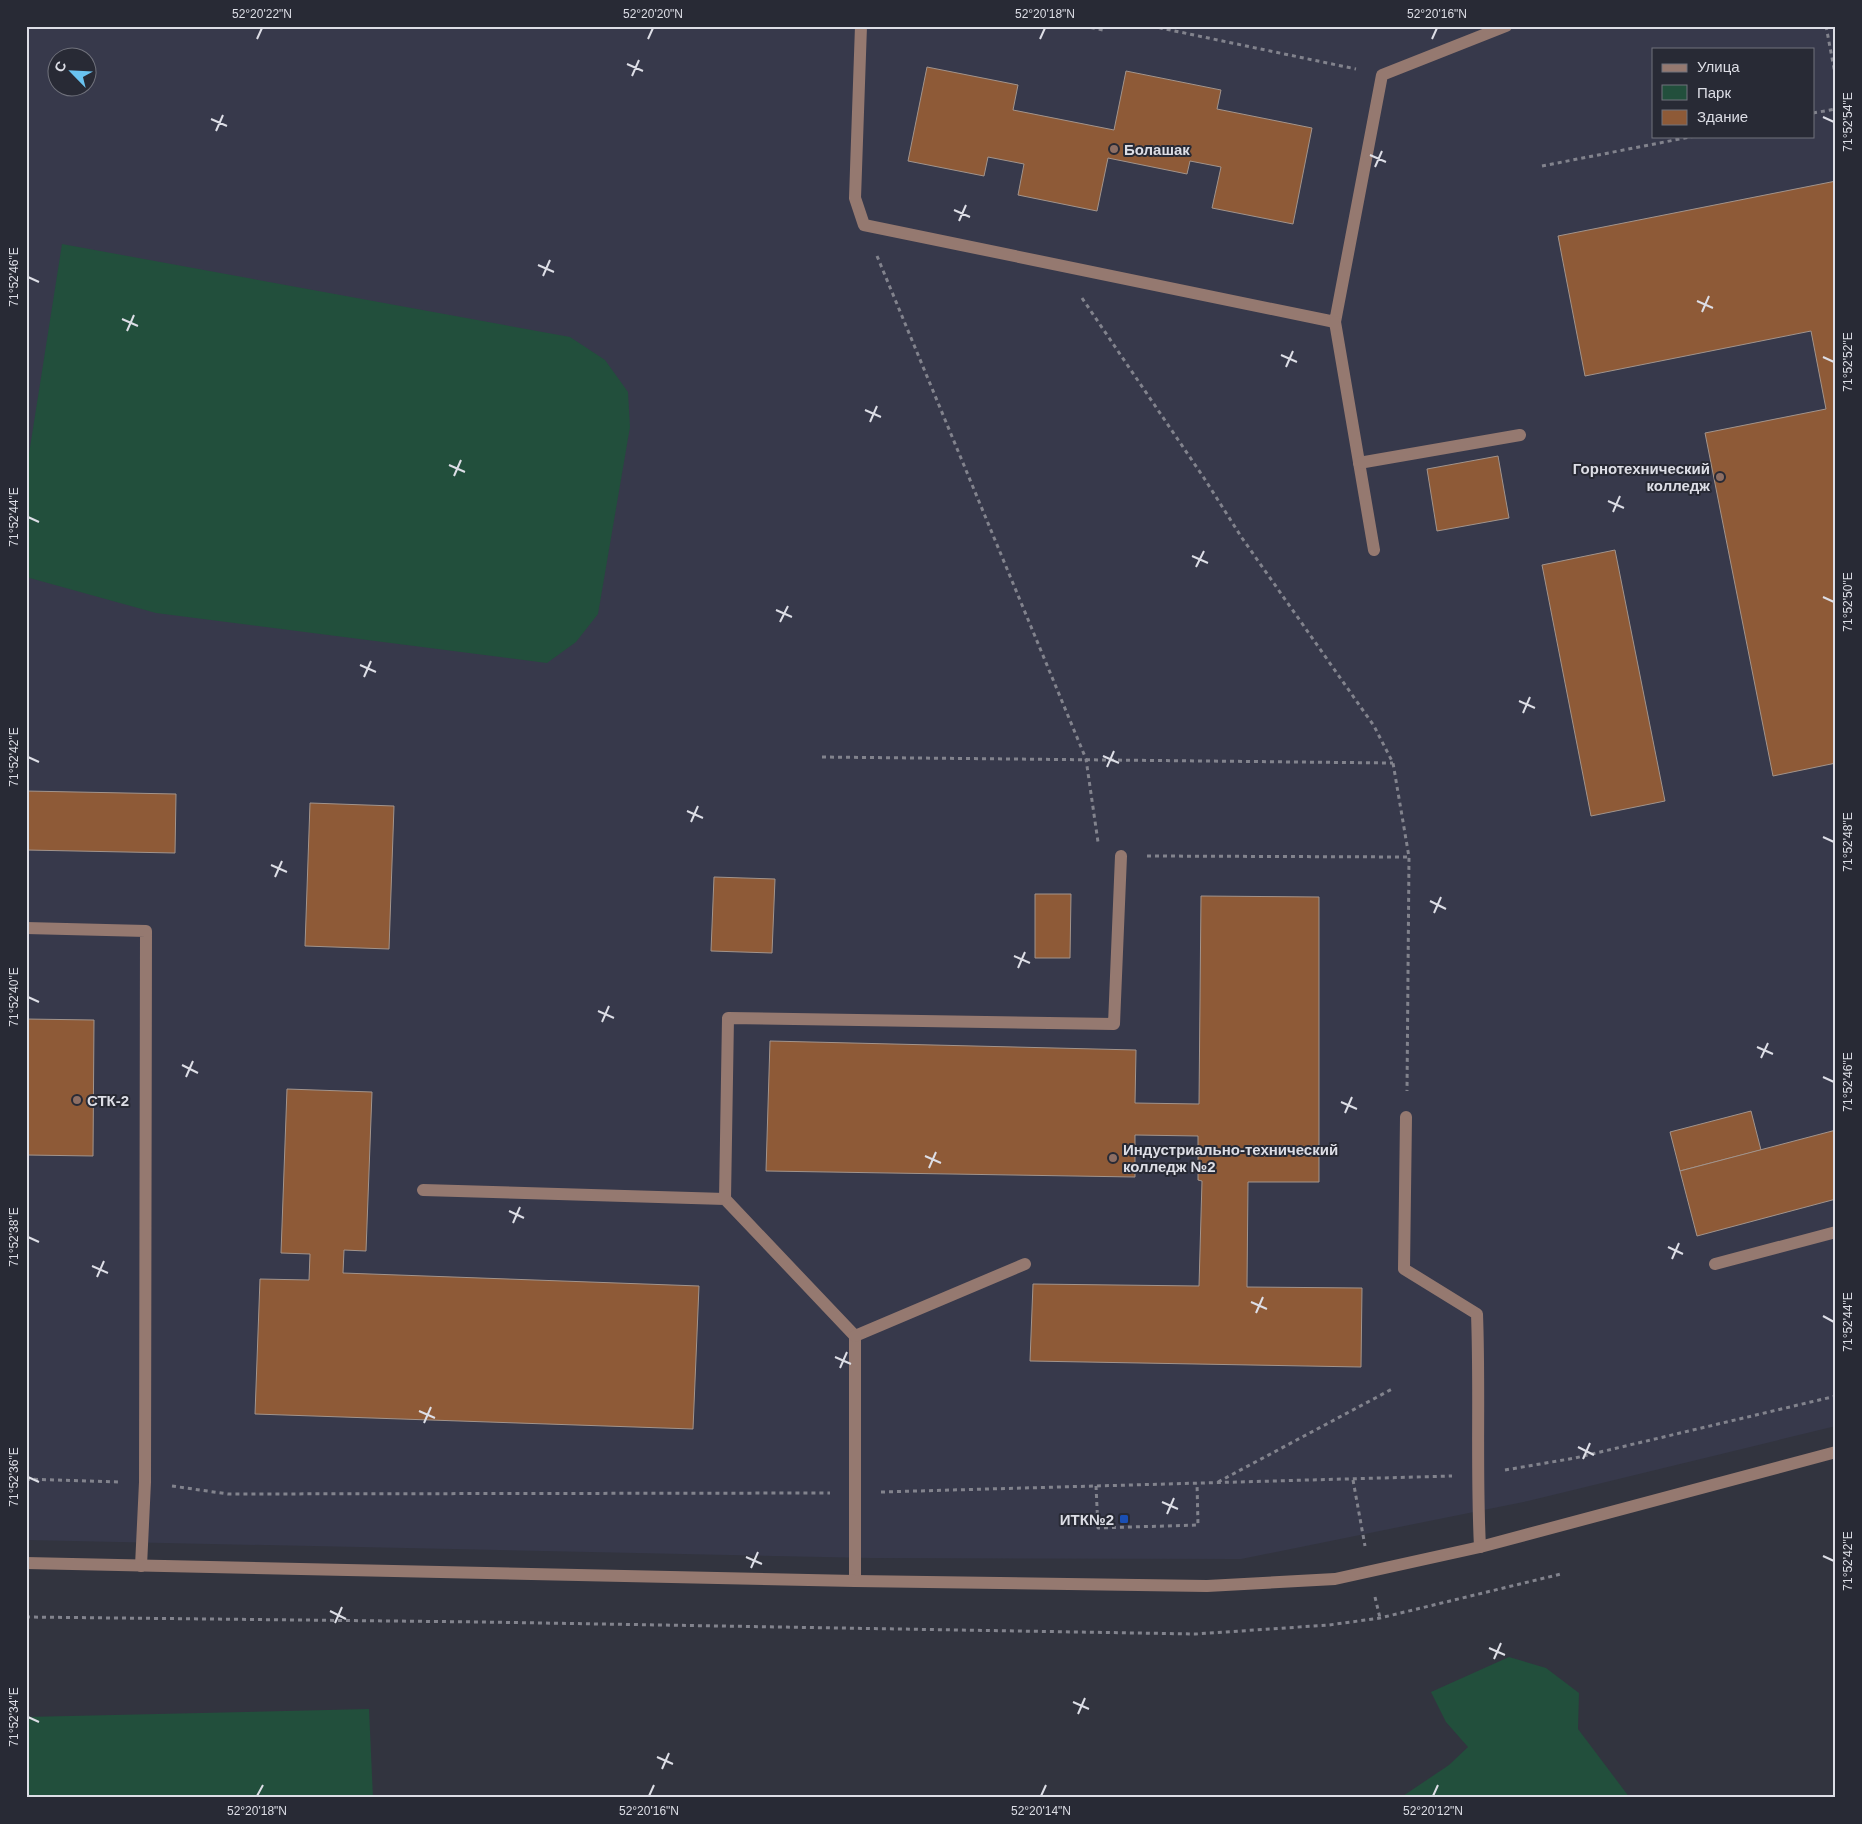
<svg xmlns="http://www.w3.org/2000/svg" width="1862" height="1824" font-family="Helvetica,sans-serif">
<rect width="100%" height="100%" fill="#32343f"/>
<path fill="#37394b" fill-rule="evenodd" d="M 26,26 L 1836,26 L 1836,1426 L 1528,1501 L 1241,1559 L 870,1558 L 26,1540 ZM 1653,49 L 1813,49 L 1813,136 L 1653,136 ZM 58,58 L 88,58 L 88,88 L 58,88 Z"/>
<g fill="#224f3c">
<polygon points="62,244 570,337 605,360 628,392 630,427 598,614 576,642 547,663 156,613 26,577 26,473"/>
<polygon points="1509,1657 1546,1668 1579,1693 1578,1729 1630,1798 1400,1798 1449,1765 1468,1747 1446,1722 1431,1692"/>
<polygon points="369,1709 373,1798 26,1798 26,1717"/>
</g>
<g fill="#8e5a37" stroke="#a2948c">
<polygon points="927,67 1018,85 1013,110 1114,130 1126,71 1221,90 1217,109 1312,128 1293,224 1212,208 1221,167 1190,161 1187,174 1108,158 1097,211 1018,195 1024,164 988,157 984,176 908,161"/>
<polygon points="1836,181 1836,763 1773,776 1705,433 1826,409 1811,331 1585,376 1558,236"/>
<polygon points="1498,456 1509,518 1437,531 1427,469"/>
<polygon points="1615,550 1665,801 1591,816 1542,565"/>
<polygon points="26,791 176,794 175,853 26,850"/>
<polygon points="310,803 394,806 389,949 305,946"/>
<polygon points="714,877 775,879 772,953 711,951"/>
<polygon points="1035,894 1071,894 1070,958 1035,958"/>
<polygon points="1201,896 1319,897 1319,1182 1248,1182 1247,1287 1362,1288 1361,1367 1030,1361 1033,1284 1199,1286 1202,1181 1198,1180 1198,1136 1135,1135 1135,1177 766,1171 770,1041 1136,1050 1135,1103 1199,1104"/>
<polygon points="26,1019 94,1020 93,1156 26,1155"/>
<polygon points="287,1089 372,1092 366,1251 344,1250 343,1273 699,1286 693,1429 255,1414 260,1279 309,1280 310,1254 281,1253"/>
<polygon points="1751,1111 1761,1150 1680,1171 1670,1132"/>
<polygon points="1836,1130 1836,1199 1697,1236 1680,1171"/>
</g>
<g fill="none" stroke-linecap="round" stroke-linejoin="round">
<g stroke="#82838d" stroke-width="3" stroke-dasharray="4 4" stroke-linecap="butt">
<polyline points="1083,26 1103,30 1104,26"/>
<polyline points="1151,26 1356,69"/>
<polyline points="1826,26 1836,79"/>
<polyline points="1813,113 1836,109"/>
<polyline points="1542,166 1695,136"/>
<polyline points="877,256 1086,759 1098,842"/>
<polyline points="1082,298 1204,478 1242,538 1374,726 1393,763 1409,857 1407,1091"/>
<polyline points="822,757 1393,763"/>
<polyline points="1147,856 1409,857"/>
<polyline points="1505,1470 1575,1458 1836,1396"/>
<polyline points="26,1479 118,1482"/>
<polyline points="1353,1480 1365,1546"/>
<polyline points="1218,1482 1394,1388"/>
<polyline points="172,1486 228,1494 830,1493"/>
<polyline points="1096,1486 1098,1528 1198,1525 1197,1483"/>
<polyline points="881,1492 1452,1476"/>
<polyline points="1375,1597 1380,1618"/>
<polyline points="26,1617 482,1622 1196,1634 1329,1625 1380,1618 1561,1574"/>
</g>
<g stroke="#957970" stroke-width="12">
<polyline points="861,26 855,198 864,225 1335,322 1382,75 1506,26"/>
<polyline points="1335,322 1374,550"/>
<polyline points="1359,463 1520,435"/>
<polyline points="26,928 146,931 145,1482 141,1566"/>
<path d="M 1406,1117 L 1404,1269 L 1477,1314 C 1480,1392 1476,1469 1480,1547"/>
<polyline points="423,1190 725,1199 855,1336 855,1581"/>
<polyline points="725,1199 728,1018 1114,1024 1121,856"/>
<polyline points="1715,1264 1836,1232"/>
<polyline points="855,1336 1025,1264"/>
<polyline points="26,1563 855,1581 1207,1586 1335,1579 1480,1547 1836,1452"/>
</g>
</g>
<path fill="none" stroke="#dddee6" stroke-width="2" d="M 257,39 L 262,28M 648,39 L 653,28M 1040,39 L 1045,28M 1432,39 L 1437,28M 627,64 L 643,71M 632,76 L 639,60M 1823,117 L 1834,122M 211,119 L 227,126M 216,131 L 223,115M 1370,155 L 1386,162M 1375,167 L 1382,151M 954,210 L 970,217M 959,221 L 966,205M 538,265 L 554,272M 543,276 L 550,260M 28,277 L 39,282M 1697,301 L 1713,308M 1702,312 L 1709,296M 122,319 L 138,326M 127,331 L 134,315M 1281,355 L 1297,362M 1823,357 L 1834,362M 1286,367 L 1293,351M 865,410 L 881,417M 870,422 L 877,406M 449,465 L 465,472M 454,476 L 461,460M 1608,501 L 1624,508M 1613,512 L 1620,496M 28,517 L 39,522M 1192,556 L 1208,563M 1196,567 L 1204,551M 1823,597 L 1834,602M 776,610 L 792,617M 780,622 L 788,606M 360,665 L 376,672M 364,677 L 371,661M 1519,701 L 1535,708M 1523,713 L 1530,697M 1103,756 L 1119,763M 28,757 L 39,762M 1107,767 L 1114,751M 687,811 L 703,818M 691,822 L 698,806M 1823,837 L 1834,842M 271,865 L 287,872M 275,877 L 282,861M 1430,901 L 1446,909M 1434,913 L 1441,897M 1014,956 L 1030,963M 1018,968 L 1025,952M 28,997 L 39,1002M 598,1011 L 614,1018M 602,1022 L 609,1006M 1757,1047 L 1773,1054M 1761,1058 L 1768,1043M 182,1065 L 198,1073M 186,1077 L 193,1061M 1823,1077 L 1834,1082M 1341,1102 L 1357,1109M 1345,1113 L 1352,1097M 925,1156 L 941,1163M 929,1168 L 936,1152M 509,1211 L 524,1218M 513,1223 L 520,1207M 28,1237 L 39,1242M 1668,1247 L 1683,1254M 1672,1259 L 1679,1243M 92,1266 L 108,1273M 97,1277 L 104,1261M 1251,1302 L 1267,1309M 1256,1313 L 1263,1297M 1823,1316 L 1834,1322M 835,1357 L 851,1364M 840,1368 L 847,1352M 419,1411 L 435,1418M 424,1423 L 431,1407M 1578,1447 L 1594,1455M 1583,1459 L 1590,1443M 28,1477 L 39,1482M 1162,1502 L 1178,1509M 1167,1514 L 1174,1498M 1823,1556 L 1834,1561M 746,1557 L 762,1564M 751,1568 L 758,1552M 330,1611 L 346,1619M 335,1623 L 342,1607M 1489,1648 L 1505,1655M 1494,1659 L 1501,1643M 1073,1702 L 1089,1709M 1078,1714 L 1085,1698M 28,1717 L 39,1722M 657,1757 L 673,1764M 662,1769 L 669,1753M 257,1796 L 263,1785M 649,1796 L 654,1785M 1041,1796 L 1046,1785M 1433,1796 L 1438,1785"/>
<g fill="#8d6e63" stroke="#282a35" stroke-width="2">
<circle cx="1114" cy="149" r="5"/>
<circle cx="1720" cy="477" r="5"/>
<circle cx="77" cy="1100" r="5"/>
<circle cx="1113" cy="1158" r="5"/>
</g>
<rect fill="#1a4fb4" stroke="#282a35" stroke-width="2" x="1119" y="1514" width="10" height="10" rx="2.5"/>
<g text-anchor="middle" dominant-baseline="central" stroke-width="4" stroke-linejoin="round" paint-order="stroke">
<g font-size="15" font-weight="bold" fill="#dddee6" stroke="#282a35" text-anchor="start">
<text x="1124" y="149">Болашак</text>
<text x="1710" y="468" text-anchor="end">Горнотехнический<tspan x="1710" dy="17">колледж</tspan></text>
<text x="87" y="1100">СТК-2</text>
<text x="1123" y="1149">Индустриально-технический<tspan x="1123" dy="17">колледж №2</tspan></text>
<text x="1114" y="1519" text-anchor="end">ИТК№2</text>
</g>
</g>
<rect width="1862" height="1824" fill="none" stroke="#282a35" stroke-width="55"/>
<rect x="1652" y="48" width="162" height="90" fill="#282a35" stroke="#70727c"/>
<rect x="1662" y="64" width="25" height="8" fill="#957970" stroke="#70727c"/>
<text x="1697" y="72" font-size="15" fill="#dddee6">Улица</text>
<rect x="1662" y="85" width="25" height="15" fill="#224f3c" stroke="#70727c"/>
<text x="1697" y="98" font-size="15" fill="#dddee6">Парк</text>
<rect x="1662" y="110" width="25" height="15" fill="#8e5a37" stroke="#70727c"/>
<text x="1697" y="122" font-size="15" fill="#dddee6">Здание</text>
<g transform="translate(72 72) rotate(294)"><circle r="24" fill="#282a35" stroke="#70727c"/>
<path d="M0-4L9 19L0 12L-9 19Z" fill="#69c3f1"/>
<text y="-8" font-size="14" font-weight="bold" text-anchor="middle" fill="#dddee6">С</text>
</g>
<rect x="28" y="28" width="1806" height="1768" fill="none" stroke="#dddee6" stroke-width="2"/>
<g font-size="12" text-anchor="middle" fill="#dddee6">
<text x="262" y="18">52°20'22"N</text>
<text x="653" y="18">52°20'20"N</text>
<text x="1045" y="18">52°20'18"N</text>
<text x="1437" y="18">52°20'16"N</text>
<text transform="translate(1848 122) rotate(-90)" y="4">71°52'54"E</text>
<text transform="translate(14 277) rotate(-90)" y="4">71°52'46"E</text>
<text transform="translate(1848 362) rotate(-90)" y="4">71°52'52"E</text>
<text transform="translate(14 517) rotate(-90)" y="4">71°52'44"E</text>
<text transform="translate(1848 602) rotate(-90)" y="4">71°52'50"E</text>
<text transform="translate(14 757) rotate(-90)" y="4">71°52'42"E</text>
<text transform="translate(1848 842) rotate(-90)" y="4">71°52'48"E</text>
<text transform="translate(14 997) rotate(-90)" y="4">71°52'40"E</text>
<text transform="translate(1848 1082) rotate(-90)" y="4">71°52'46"E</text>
<text transform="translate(14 1237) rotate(-90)" y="4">71°52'38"E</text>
<text transform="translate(1848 1322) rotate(-90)" y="4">71°52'44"E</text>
<text transform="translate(14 1477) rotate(-90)" y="4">71°52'36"E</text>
<text transform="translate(1848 1561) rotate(-90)" y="4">71°52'42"E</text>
<text transform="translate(14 1717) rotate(-90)" y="4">71°52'34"E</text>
<text x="257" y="1815">52°20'18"N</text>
<text x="649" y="1815">52°20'16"N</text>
<text x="1041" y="1815">52°20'14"N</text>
<text x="1433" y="1815">52°20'12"N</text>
</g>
</svg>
